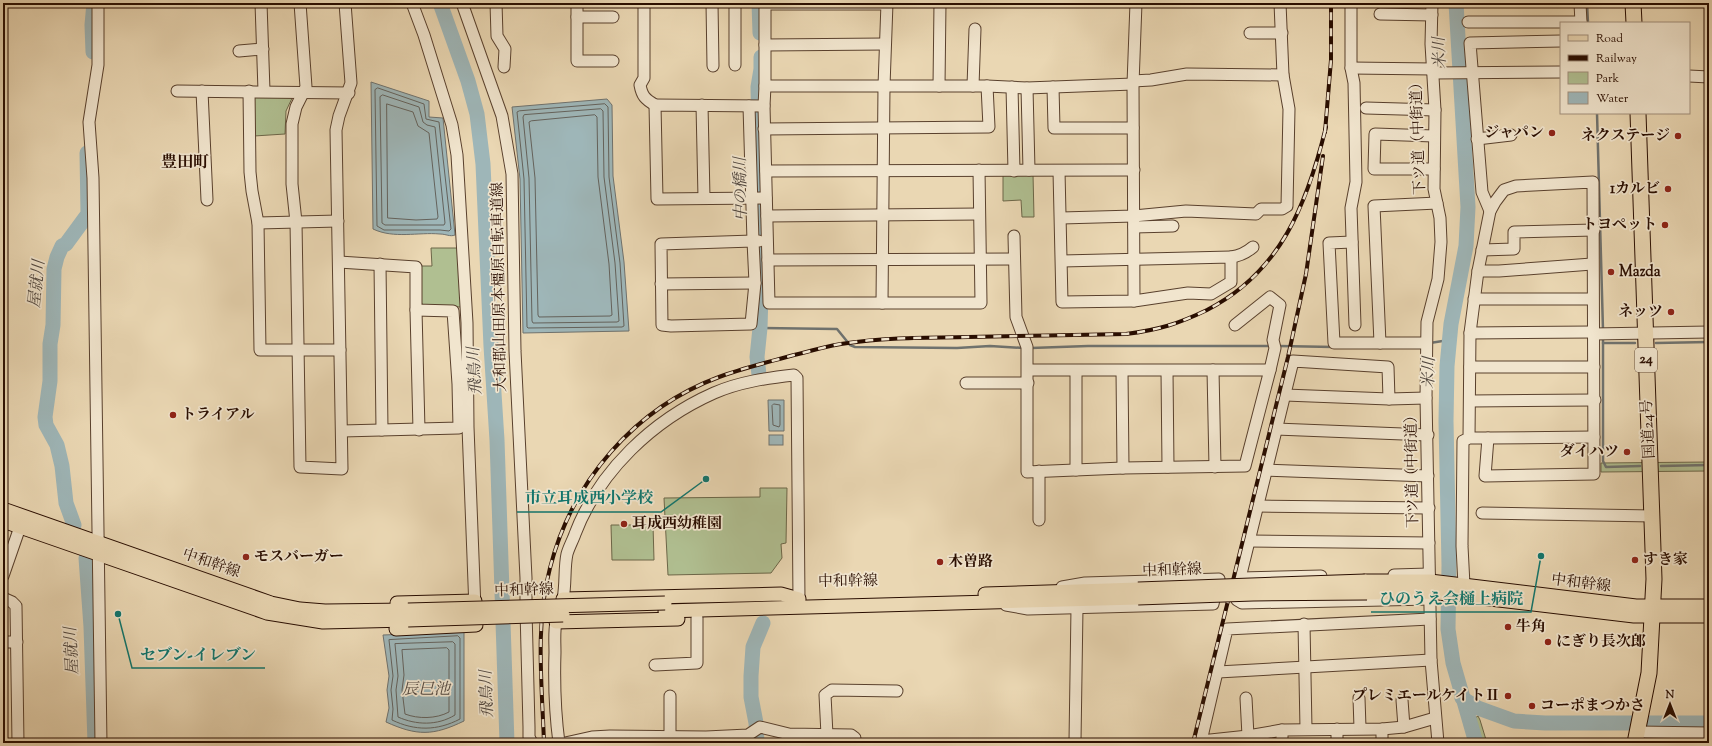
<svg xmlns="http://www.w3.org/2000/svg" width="1712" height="746" font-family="'Sorts Mill Goudy','Noto Serif JP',serif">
<rect width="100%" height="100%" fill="#ead7b3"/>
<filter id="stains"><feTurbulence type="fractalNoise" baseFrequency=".005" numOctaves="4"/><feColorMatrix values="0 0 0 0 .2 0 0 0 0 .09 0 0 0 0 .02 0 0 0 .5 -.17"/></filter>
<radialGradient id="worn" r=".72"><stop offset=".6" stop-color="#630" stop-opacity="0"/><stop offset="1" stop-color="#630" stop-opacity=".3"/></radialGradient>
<g fill="#b0bf91" stroke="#6c6648">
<polygon points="252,93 294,94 286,111 285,134 254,136"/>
<polygon points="1003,174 1033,174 1034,217 1022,217 1021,200 1003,201"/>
<polygon points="431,248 459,248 462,307 424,306 420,301 419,266 432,266"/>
<polygon points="1709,462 1709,471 1601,472 1601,463"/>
<polygon points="760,488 787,488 786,543 781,544 782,558 771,573 668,575 664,498 760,497"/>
<polygon points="611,525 653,525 654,560 612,560"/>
<polygon points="1478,716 1480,720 1487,743 1480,743 1477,735 1475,718"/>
</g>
<g fill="#9eb6b8" stroke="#6f726e">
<path d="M 371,82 L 429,101 L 429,117 L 443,118 L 455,235 C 450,237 446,234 440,234 C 418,232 394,239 373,229 Z"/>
<polygon points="607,99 612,105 613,176 624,262 629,331 523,333 520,179 512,107"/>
<polygon points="768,400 784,400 784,431 769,431"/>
<rect x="769" y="435" width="14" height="10"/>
<path d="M 464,632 L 464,721 C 433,736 417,736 386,722 L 389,708 L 387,690 L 389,676 L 383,635 Z"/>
</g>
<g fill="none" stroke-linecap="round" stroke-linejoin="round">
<g stroke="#64625c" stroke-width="1">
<polygon points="378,88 424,104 426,119 439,122 451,229 449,231 440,230 384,230 377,226 375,90"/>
<polygon points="383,95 419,107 423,122 427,125 435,127 445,223 444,225 385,225 382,223 380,97"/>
<polygon points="387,104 413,112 418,126 429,133 438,217 437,219 416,220 388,218"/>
<polygon points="605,104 608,107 609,177 620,263 624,326 622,327 528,328 527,327 524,179 517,112 519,111"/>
<polygon points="601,109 603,111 604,177 615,263 619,321 617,322 533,323 532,321 529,178 523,117 524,115"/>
<polygon points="595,115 597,117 598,177 609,264 612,315 610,316 539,317 538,315 535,178 529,122 531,121"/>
<polygon points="774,404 780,405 780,425 779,427 773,425 772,406"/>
<path d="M 458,636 L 460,638 L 460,719 C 437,731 415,731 392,720 L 393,709 L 391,690 L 393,676 L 389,640 Z"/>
<path d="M 453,642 L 455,644 L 455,715 C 437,726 416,725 398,717 L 396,690 L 398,676 L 395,644 Z"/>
<path d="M 447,648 L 449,650 L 449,712 C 436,719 418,719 405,714 L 402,690 L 404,675 L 402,650 Z"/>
</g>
<g stroke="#6f726e" stroke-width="2.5">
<polyline points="1587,3 1588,23"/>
<polyline points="1597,113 1603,330"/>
<polyline points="760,328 837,329 850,345 855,347 957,348 990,346 1024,348"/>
<polyline points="1603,337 1603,461 1606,467 1640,466"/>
<polyline points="1430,343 1449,340"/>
<polyline points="1603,343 1635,343"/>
<polyline points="1656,343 1709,342"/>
<polyline points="1279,346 1334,347"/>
<polyline points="1031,348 1088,346 1272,346"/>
<polyline points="1661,466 1709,465"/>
</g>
<g stroke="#9eb6b8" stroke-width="15">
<polyline points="440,3 468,81 477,114 483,164 491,346 497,440 507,743"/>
<polyline points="759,3 760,33"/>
<polyline points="1456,3 1468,207 1466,246 1451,324 1447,366 1446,421 1449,565 1448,629 1453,663 1476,743"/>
<polyline points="93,52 92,25 94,3"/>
<polyline points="759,375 757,357 760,328 762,258 758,87 761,69 761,57"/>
<polyline points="74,525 66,503 62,466 57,445 46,425 45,417 50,381 50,344 53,325 54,269 57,257 62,246 66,244 88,214 87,153"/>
<polyline points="86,558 91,627 95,743"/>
<polyline points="1462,698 1478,708 1514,721 1545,723 1709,723"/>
<polyline points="757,743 756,723 751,697 751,676 753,647 763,623"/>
</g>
<defs>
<g id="minor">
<polyline points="98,3 98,65 89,122 93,178 101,743"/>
<polyline points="261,3 264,91"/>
<polyline points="300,3 306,87 296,107 292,124 292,184 296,222 300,467 342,469 336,130 339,116 351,83 345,3"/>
<polyline points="412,3 424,35 452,125 457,155 467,323 468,427 475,609"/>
<polyline points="462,3 502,116 512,174 515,351 526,578 526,610 529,727 529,737 532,743"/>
<polyline points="496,3 497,36 505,49 504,67"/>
<polyline points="577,3 577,61 613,61"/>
<path d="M 644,3 L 644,78 L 640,85 C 642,96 645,99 655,105"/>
<polyline points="712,3 713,66"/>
<polyline points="735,3 735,65"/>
<polyline points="1351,3 1351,68 1354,83 1356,182 1351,208 1355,325"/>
<polyline points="1432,3 1431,44 1435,110 1434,189 1440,218 1441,242 1438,279 1427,322 1426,398 1431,660 1438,743"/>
<polyline points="1580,3 1581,23"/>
<polyline points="887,4 765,4 765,86 764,106 769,303 981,303 979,170"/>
<polyline points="1380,14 1432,15"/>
<polyline points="577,17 613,17"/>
<polyline points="1468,22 1581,22"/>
<polyline points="1250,33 1282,33"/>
<polyline points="765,45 885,44"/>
<polyline points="239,51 263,49"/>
<polyline points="1351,68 1433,69"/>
<polyline points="1433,73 1561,72"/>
<polyline points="1689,76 1709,77"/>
<polyline points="1133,81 1151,80 1187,74 1283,75"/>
<polyline points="765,86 987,86 1027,88 1133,84"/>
<polyline points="939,86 940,3"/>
<polyline points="973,86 975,29"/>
<polyline points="1012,87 1014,171"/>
<polyline points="1053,87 1054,128 1133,128"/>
<polyline points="1027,88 1029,170"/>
<polyline points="177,91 349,93"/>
<polyline points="202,91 207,200"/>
<polyline points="249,91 250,172 252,191 258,223 260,350 340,350"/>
<polyline points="702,105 704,198"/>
<polyline points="749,106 753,241 759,241"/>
<polyline points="764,106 655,105 657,199 766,198"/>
<polyline points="1366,108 1435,110"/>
<polyline points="764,129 989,127 987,86"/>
<polyline points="1477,139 1511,135"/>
<polyline points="1434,169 1374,169 1375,134 1434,136"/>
<polyline points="766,171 1134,170"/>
<polyline points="1059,171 1062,302 1134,301 1133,84 1136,3"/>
<polyline points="1490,211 1482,192 1470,43 1561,41"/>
<polyline points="767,216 979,214"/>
<polyline points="1061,218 1134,216 1186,211 1256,214 1261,209 1282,209 1287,206 1289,109 1283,75 1280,3"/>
<polyline points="258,223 338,221"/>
<polyline points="1134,227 1173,226"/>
<polyline points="1014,236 1016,317 1027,347 1027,472 1123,468 1245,466 1270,370 1028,370"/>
<polygon points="753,241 755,283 751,324 671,326 662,325 661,244"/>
<polyline points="1352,242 1329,243 1334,343 1426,343"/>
<polyline points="1482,250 1514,249 1514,232 1594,230"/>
<path d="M 1231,257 C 1240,256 1246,253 1253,247"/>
<polyline points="768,260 1014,259"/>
<polyline points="1062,261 1231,257 1231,282 1211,294 1188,293 1134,301"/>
<polyline points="339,262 416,267 416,310 453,311 458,384 459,428 342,431"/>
<polyline points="380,264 382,430"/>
<polyline points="1478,271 1499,271 1592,264"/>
<polyline points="661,284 755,283"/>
<polyline points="1474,299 1592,299"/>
<polyline points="882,303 884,86 887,3"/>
<polyline points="416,310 419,430"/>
<polyline points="1235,325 1270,297 1280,305 1273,340 1275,348 1270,370"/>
<polyline points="1470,333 1593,332"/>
<polyline points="1593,334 1709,332"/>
<polyline points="1380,343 1374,206 1437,203"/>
<polyline points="1470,367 1594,367"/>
<polyline points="1213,370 1215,467"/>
<polyline points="1076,371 1076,470"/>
<polyline points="1122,371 1123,468"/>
<polyline points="1167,371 1168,467"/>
<polyline points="966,383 1028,383"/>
<polyline points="1285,395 1389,399 1426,398"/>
<polyline points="1470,401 1595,400"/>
<polyline points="1276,429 1428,435"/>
<polyline points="1488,438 1594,437"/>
<polyline points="1266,470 1428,476"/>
<polyline points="1039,471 1039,520"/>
<polyline points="1257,506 1429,508"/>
<polyline points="1482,513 1653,516"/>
<polyline points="1249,541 1429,543"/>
<polyline points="1394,575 1429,574"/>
<polyline points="3,576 20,527"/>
<polyline points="1321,576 1240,578 1237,600 1242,603 1430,599"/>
<polyline points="1240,578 1293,361 1388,367 1389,399"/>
<polyline points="1464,585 1462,546 1463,441 1469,438 1488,438 1485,476 1594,474 1593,182 1516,186 1504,190 1495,202 1490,211 1478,271 1470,333 1469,438"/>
<polyline points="3,598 12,602 16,606 18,743"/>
<polyline points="1006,605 1028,609 1213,604 1219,579 1085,583 1062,587"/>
<polyline points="1430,619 1227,629 1201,741 1248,736 1282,730 1382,729 1404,727 1435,718"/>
<polyline points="1304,624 1306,729"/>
<polyline points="3,642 17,642"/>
<polyline points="655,665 697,663 697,618"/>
<polyline points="1218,672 1431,660"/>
<polyline points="670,696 670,736"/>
<polyline points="1246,698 1248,736"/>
<polyline points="1359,698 1360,728"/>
<polyline points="1402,700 1404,727"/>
<polyline points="1337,729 1337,743"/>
<polyline points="1382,729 1382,743"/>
<polyline points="1282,730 1282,743"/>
<polyline points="1638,732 1709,733"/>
<polyline points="827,735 825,695 832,690 897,691"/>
<polyline points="1075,741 1077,608"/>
<path d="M 559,743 C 555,713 554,683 555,652 C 555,643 554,632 556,622 C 557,614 562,607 563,599 C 566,584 564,568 567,554 C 569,547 573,540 575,534 C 599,471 653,420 714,393 C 739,382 767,378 794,375 L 797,378 L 799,599"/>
<polyline points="565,743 592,737 610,736 706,737 748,735 760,727 789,734 851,735 855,738 855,743"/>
</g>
<g id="major">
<polyline points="3,509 271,603 300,609 325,611 408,610"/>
<polyline points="3,521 267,613 323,622 408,620"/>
<polyline points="1365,581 1430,581 1636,606 1709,606"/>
<polyline points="1367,593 1430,592 1634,616 1709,616"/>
<polyline points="985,594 1138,589"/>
<polyline points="563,599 781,594 799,599"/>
<polyline points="397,603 475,601"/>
<polyline points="665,611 1138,598"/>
<polyline points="556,622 678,619"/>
<polyline points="396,629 476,625"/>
</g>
<g id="highway">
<polyline points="1633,3 1634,23"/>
<polyline points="1635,743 1649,673 1654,579 1638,113"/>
</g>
</defs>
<use href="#minor" stroke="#59402d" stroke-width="13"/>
<use href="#major" stroke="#290d00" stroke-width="15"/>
<use href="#highway" stroke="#290d00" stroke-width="17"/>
<use href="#minor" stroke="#f1e5ce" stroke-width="11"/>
<use href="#major" stroke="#ead7b3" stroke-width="13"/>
<use href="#highway" stroke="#ead7b3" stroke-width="15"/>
<defs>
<g id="rail">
<polyline points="1325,132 1331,60 1331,3"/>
<path d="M 544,743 C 542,685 535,624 550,568 C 572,481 635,408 719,377 C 743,368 769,362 794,355 C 812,351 829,345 848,343 C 887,337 928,338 968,337 C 1021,336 1073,335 1126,334 C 1158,330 1178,324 1207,310 C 1281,272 1307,204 1326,127"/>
<polyline points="1193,743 1288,357 1306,274 1323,156"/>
</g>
</defs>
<use href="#rail" stroke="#290d00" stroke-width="4"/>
<use href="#rail" stroke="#f1e5ce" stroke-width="2.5" stroke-dasharray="8" stroke-linecap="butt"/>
<defs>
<g id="major-bridge">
<polyline points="1138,589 1365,581"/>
<polyline points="1138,598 1253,594 1367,593"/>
<polyline points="408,610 665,603"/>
<polyline points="408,620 563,615"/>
</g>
</defs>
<use href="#major-bridge" stroke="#290d00" stroke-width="15" stroke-linecap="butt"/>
<use href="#major-bridge" stroke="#ead7b3" stroke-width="13"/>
</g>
<g fill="#8f2418" stroke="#f1e5ce" stroke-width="1.5">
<circle cx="1552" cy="133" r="4"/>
<circle cx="1678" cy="136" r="4"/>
<circle cx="1668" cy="189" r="4"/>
<circle cx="1665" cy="225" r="4"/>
<circle cx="1611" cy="272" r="4"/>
<circle cx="1671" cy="312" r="4"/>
<circle cx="173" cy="415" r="4"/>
<circle cx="1627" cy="452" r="4"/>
<circle cx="624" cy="524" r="4"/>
<circle cx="246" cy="557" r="4"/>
<circle cx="1635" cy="560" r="4"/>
<circle cx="940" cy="562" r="4"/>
<circle cx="1508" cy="627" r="4"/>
<circle cx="1548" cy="642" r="4"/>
<circle cx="1508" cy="696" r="4"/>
<circle cx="1532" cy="706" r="4"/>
</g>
<g text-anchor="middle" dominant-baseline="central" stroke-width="3.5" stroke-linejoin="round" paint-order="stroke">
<rect fill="#f1e5ce" stroke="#654e3e" stroke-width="1" x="1635" y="348" width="22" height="24" rx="3"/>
<g font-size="14" font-weight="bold" fill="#290d00">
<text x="1646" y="360">24</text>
</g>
<g font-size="15" font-weight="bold" fill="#290d00" stroke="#f1e5ce" text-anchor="start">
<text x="1544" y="133" text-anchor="end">ジャパン</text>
<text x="1670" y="136" text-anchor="end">ネクステージ</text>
<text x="1660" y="189" text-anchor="end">1カルビ</text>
<text x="1657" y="225" text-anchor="end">トヨペット</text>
<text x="1619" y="272">Mazda</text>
<text x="1663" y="312" text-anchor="end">ネッツ</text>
<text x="181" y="415">トライアル</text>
<text x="1619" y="452" text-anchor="end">ダイハツ</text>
<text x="632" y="524">耳成西幼稚園</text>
<text x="254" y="557">モスバーガー</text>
<text x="1643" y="560">すき家</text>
<text x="948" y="562">木曽路</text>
<text x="1516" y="627">牛角</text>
<text x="1556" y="642">にぎり長次郎</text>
<text x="1500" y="696" text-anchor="end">プレミエールケイトⅡ</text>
<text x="1540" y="706">コーポまつかさ</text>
</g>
<g font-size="15" fill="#290d00" stroke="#f1e5ce">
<text transform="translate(1419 135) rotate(-92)">下ツ道（中街道）</text>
<text transform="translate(500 287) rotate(-91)">大和郡山田原本橿原自転車道線</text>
<text transform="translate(1649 429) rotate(-93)">国道24号</text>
<text transform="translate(1413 468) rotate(-91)">下ツ道（中街道）</text>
<text transform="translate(211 564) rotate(19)">中和幹線</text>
<text transform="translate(1172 571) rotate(-2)">中和幹線</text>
<text transform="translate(848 582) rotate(-1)">中和幹線</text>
<text transform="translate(1581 584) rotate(7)">中和幹線</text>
<text transform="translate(524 591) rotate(-2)">中和幹線</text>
</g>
<g font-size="16" font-style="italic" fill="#524840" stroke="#f1e5ce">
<text transform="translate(1441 53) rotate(-93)">米川</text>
<text transform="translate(742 189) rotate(-91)">中の橋川</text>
<text transform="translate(38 284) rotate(-84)">屋就川</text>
<text transform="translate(476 371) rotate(-93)">飛鳥川</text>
<text transform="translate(1430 373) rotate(-88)">米川</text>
<text transform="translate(73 651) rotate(-93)">屋就川</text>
<text x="426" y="690">辰巳池</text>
<text transform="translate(488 694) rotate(-92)">飛鳥川</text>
</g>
<g font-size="16" font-weight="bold" fill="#290d00" stroke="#f1e5ce">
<text x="185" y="163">豊田町</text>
</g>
</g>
<path fill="none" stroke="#0f766e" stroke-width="1.5" d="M706 479L661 512H517M1541 556L1531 612H1371M118 614L132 668H265"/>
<g fill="#0f766e" stroke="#f1e5ce" stroke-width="1.5">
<circle cx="706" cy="479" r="4"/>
<circle cx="1541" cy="556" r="4"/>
<circle cx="118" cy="614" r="4"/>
</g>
<g font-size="16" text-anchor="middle" font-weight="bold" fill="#0f766e" stroke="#f1e5ce" stroke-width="3.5" stroke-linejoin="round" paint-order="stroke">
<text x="589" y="503">市立耳成西小学校</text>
<text x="1451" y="604">ひのうえ会樋上病院</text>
<text x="198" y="660">セブン-イレブン</text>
</g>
<rect width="1712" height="746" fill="none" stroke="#ead7b3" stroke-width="16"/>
<rect x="4" y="4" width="1704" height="738" fill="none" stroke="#290d00" stroke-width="2"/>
<rect x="8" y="8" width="1696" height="730" fill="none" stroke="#290d00"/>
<rect x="1560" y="22" width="130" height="92" fill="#f1e5ce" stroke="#a18f7c"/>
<rect x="1568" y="35" width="20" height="6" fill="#ead7b3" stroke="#a18f7c"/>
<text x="1596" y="42" font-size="12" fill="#290d00">Road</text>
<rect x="1568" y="55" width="20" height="6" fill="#290d00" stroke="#a18f7c"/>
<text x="1596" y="62" font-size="12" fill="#290d00">Railway</text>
<rect x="1568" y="72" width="20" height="12" fill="#b0bf91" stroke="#a18f7c"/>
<text x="1596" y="82" font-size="12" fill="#290d00">Park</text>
<rect x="1568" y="92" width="20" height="12" fill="#9eb6b8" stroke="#a18f7c"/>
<text x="1596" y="102" font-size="12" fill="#290d00">Water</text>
<g transform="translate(1670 704)" stroke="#f1e5ce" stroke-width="3" paint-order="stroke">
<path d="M0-3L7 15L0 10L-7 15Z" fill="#290d00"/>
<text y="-6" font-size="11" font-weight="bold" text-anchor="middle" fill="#290d00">N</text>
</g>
<rect width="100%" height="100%" filter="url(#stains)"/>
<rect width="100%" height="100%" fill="url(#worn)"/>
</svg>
